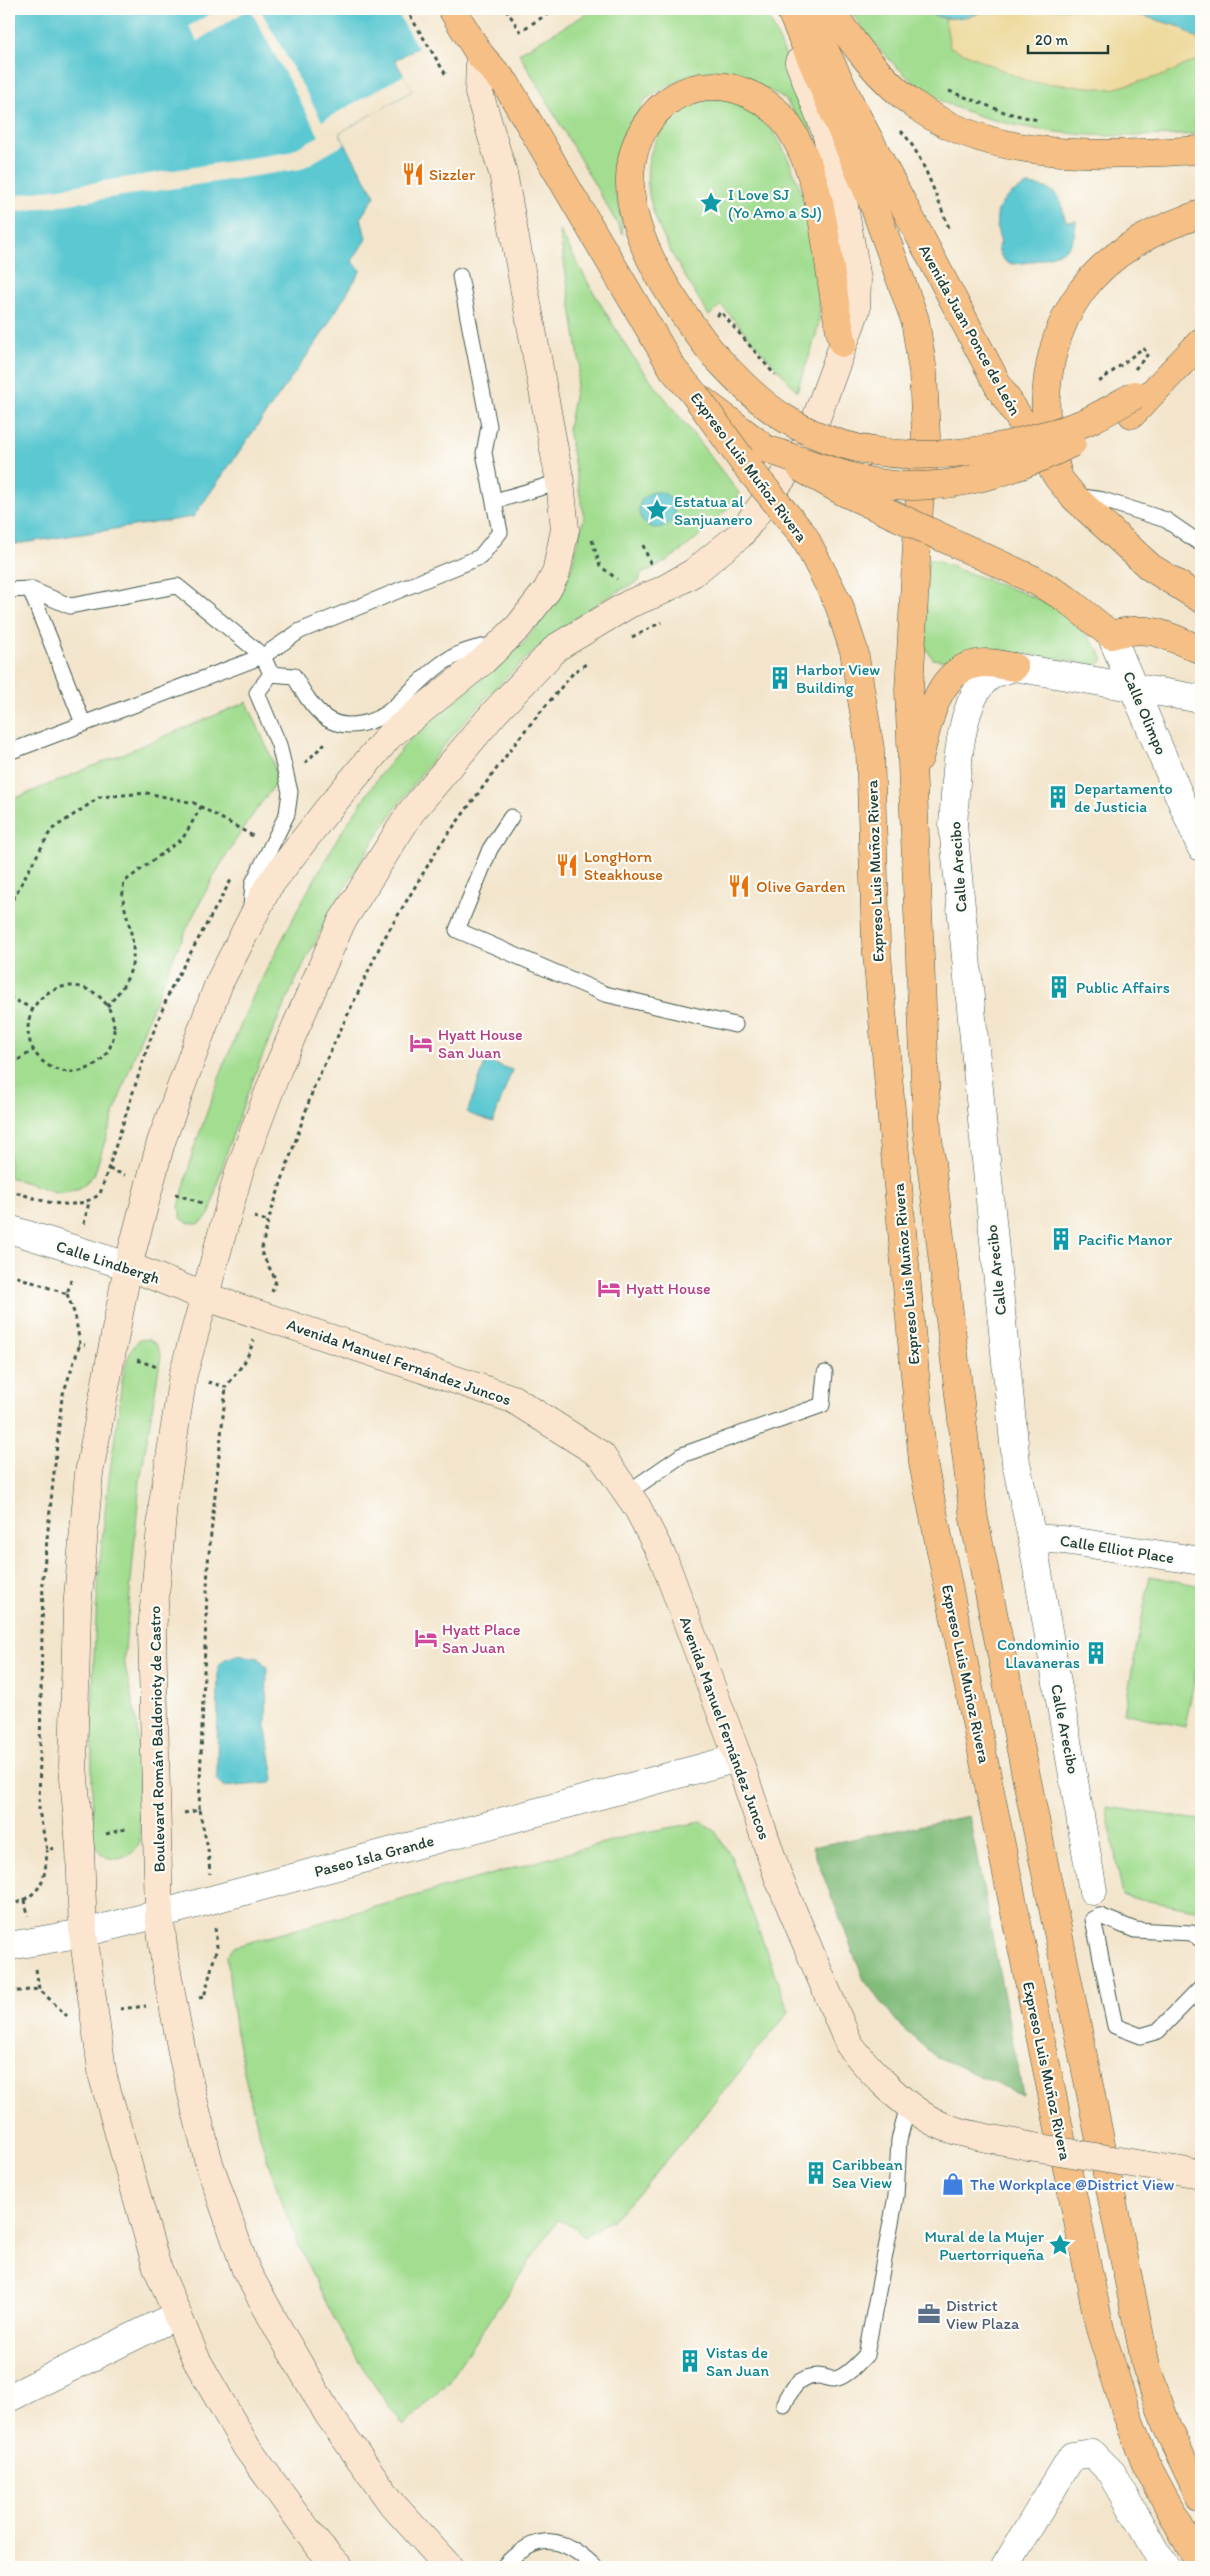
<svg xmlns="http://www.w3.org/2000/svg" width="1210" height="2576" font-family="Itim,sans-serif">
<rect width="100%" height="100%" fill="#fdfcf7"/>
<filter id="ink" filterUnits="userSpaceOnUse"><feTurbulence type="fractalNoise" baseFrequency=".02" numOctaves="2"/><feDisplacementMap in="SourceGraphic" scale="10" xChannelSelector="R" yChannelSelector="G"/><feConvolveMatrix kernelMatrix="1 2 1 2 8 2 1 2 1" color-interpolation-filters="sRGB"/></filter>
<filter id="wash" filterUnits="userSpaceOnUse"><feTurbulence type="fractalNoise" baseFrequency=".0096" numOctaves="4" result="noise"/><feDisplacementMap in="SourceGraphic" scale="20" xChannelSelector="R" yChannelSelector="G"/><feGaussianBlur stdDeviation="1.12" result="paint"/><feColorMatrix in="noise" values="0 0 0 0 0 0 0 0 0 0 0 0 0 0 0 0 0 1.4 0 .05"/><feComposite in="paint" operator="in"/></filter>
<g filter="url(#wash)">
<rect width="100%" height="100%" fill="#f3e5cc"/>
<g fill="#a2dd90" stroke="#608d62">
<polygon points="595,9 765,9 795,77 816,146 785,99 737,73 688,75 646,99 621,141 615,179 623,234 519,53"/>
<path d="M 849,9 L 917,9 L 945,19 L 975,15 L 987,9 L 1120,9 L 1201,42 L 1201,134 C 1128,137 1069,139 997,121 C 975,115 949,107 930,94 C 898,73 870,40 849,9 Z"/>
<path d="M 724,98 C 737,101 751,105 761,116 C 801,160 824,259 819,318 C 818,337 803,371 797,391 L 721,305 L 709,316 C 679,264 619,188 663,129 C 666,125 669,118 674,114 C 686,103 708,100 724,98 Z"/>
<path d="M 559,229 L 591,288 L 632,356 L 739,493 L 738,498 C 708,528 680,558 641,574 L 639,581 C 577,610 537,646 490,694 C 390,798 316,924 262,1057 C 246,1096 231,1137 219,1178 C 215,1189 214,1202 210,1213 C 207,1218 203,1221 198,1224 L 188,1223 L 181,1218 L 179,1207 L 193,1151 L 225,1062 L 254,994 L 301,903 L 339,836 L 380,775 L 409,740 L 524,643 L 562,594 L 572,566 L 584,517 L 568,429 L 580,365 Z"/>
<polygon points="928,558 1053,604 1076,623 1098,649 1103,660 1098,665 986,648 962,651 946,661 933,659 925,647"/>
<path d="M 247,702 L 272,759 L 278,781 C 186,896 139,1036 94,1175 L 80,1188 L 59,1193 L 9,1177 L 9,801 Z"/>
<path d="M 148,1339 L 156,1344 L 161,1356 L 140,1481 L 124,1660 L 138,1729 L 140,1842 C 130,1865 99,1865 93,1839 C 89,1699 95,1561 117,1423 C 121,1397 120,1360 139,1340 Z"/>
<polygon points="1150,1576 1201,1586 1201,1645 1185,1727 1124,1713"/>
<polygon points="1106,1807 1201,1820 1201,1911 1123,1896"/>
<path d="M 702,1822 L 714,1830 L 731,1856 L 789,2012 L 644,2188 L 611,2220 L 584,2237 L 575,2228 L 558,2219 L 447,2383 L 404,2426 C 320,2319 262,2175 238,2042 C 232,2014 230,1984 227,1956 L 233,1947 L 635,1834 Z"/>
</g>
<polygon fill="#81bc7a" stroke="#507c57" points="969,1816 1023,2095 935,2056 902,2028 864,1980 812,1847"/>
<polygon fill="#eeda9e" stroke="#868c69" points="987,9 1120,9 1181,27 1201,42 1201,58 1164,75 1112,89 1029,82 950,47 945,19 975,15"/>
<g fill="#5bc8d1" stroke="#3d8282">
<polygon points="9,9 469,9 417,48 395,60 412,91 339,133 375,196 361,217 366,239 352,261 361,270 320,337 193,517 9,545"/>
<path d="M 917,9 L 987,9 C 961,22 943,20 917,9 Z"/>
<polygon points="1120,9 1201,9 1201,42 1181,27"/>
<path d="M 1027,185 C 1041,186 1056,188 1061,203 C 1064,210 1062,215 1067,222 L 1076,221 C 1075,231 1075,239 1068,247 C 1061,255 1018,267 1008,263 C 1002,260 999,253 998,247 L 1001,243 C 991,212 998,199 1027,185 Z"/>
<circle cx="657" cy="510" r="18"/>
<polygon points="486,1061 512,1070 493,1122 467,1113"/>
<polygon points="237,1655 259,1658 267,1668 266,1730 274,1779 271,1783 223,1787 217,1780 218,1666 225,1659"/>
</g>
<g fill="#f3e5cc">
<polygon points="219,9 249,9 197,41 189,26"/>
<polygon points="250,9 260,9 322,121 404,75 412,91 339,133 345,144 301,169 9,213 9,196 289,152 319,136"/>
<polygon points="395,9 471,9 419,50"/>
</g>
</g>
<g filter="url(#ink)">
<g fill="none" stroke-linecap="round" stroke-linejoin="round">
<defs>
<g id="service">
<polyline points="1076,496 1103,500 1166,520 1201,544"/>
<polyline points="495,501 560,482"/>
<polyline points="30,589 83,723"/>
<polyline points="9,590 30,589 70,606 177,586 263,656 271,674"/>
<path d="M 271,674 L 294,676 C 302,690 312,708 326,718 C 346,732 376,723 393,708 C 410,693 426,674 444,662 C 461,651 479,647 498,644"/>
<polyline points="9,752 263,656 300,631 480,557 500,532 484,453 489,426 460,276"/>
<polyline points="511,817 490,849 457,930 605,994 735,1025"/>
<polyline points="251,907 253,883 287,814 290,792 279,745 257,693 271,674"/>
<polyline points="627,1493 682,1455 822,1405 825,1373"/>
<polyline points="1100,1916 1093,1919 1115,2026 1141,2036 1158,2031 1201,1987"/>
<polyline points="1100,1916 1135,1930 1192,1933 1201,1940"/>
<path d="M 784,2405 C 791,2389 799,2376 818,2376 C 823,2376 829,2379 834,2379 C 846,2378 858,2363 866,2355 L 896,2196 L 899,2140 L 908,2105"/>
<path d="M 503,2567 C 536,2532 561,2534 595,2567"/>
</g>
<g id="minor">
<polyline points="1111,635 1201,847"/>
<polyline points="9,1229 128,1266"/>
<polyline points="1032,1538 1064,1540 1201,1561"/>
<path d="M 1093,1891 L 1032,1538 L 1016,1463 L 953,826 C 956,789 956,696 992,675 C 998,671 1007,670 1014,667 L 1201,699"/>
<polyline points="9,1946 83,1933 159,1914 738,1758"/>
<polyline points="9,2398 177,2315"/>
<polyline points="1005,2567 1072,2456 1092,2453 1112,2473 1165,2567"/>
</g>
<g id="secondary">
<path d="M 128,1266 L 206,1297 L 513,1399 L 601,1455 L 637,1507 L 664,1560 L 738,1758 L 779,1879 L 849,2044 C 872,2074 910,2113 945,2127 C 971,2137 1002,2140 1029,2146"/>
<polyline points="1143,2165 1201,2174"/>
<polyline points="339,2567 319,2546 247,2448 196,2359 156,2264 103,2077 83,1933 80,1847 73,1766 77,1609 89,1473 128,1266 161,1142 219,983 268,887 324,814 389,736 483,661 519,626 547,590 556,573 565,529 560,482 503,173 479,93 480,55"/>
<polyline points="449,2567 393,2505 328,2414 279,2330 246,2270 209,2163 183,2058 165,1961 159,1914 152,1631 163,1503 183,1375 239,1172 278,1068 341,923 411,812 495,712 557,647 629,604 661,591 693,573 740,535 806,446 856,310 857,279 842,195 826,132 799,62"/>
</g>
<g id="primary">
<polyline points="452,9 480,55"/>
<polyline points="805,9 851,105 999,387 1059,479 1073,496 1150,567 1201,599"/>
<path d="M 1034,580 L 1065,598 L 1111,635 C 1151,624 1165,635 1201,650"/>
</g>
<g id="motorway">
<polyline points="790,9 875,208 915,320 923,372 926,437 919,507 909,690 927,1129 974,1519 1146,2366 1167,2427 1201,2499"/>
<path d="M 830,9 C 853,44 880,80 915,105 C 994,164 1109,155 1201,150"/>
<polyline points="480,55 506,84 673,369 695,395 766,449"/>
<path d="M 714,355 C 678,309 631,244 630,184 C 628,117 688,63 753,96 C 765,102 776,109 785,121 C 831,187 824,269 843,343"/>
<polyline points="1132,414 1201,342"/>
<path d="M 1059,479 C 1052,453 1044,424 1046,396 C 1053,296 1109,243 1201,214"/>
<polyline points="804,536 839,605 854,651 870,749 876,943 923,1463 1100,2329 1127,2415 1145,2462 1201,2567"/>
<path d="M 919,758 C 928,725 935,672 976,664 C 988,661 1001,665 1014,667"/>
</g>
</defs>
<use href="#service" stroke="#3f564b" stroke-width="17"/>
<use href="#minor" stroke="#3f564b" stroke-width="29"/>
<use href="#secondary" stroke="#3f564b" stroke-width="29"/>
<use href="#primary" stroke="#3f564b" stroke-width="29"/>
<use href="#motorway" stroke="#3f564b" stroke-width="29"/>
<g stroke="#3f564b" stroke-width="3" stroke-dasharray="4 4" stroke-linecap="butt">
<polyline points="406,9 446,75"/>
<polyline points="506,9 520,31 556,9"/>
<polyline points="949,91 1007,113 1038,120"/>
<path d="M 901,131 C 922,152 938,202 950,230"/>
<polyline points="717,316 721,312 775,375"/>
<polyline points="1099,382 1143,348 1148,354"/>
<polyline points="592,540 600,566 617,579"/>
<polyline points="643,545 651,565"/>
<polyline points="632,637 662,622"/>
<polyline points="305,763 327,741"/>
<polyline points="9,906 51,830 100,797 147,793 194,803 253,836"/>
<circle cx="71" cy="1029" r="43"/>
<polyline points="9,997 33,1009"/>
<path d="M 107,1007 C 133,976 139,961 128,920 C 124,904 121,900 124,882 L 183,838 L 201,807"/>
<polyline points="9,1072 13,1063 34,1050"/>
<polyline points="109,1169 125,1175"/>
<path d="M 9,1190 C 40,1200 72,1214 100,1194 L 149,1043 L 171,988 L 231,880"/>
<polyline points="175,1194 202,1203"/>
<polyline points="254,1217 267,1221"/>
<polyline points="84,1224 89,1202"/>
<polyline points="9,1274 67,1294 72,1277"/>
<polyline points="272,1292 276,1280 261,1252 268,1221 315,1084 382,942 440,845 523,733 574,672 586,664"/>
<polyline points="67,1294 75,1315 80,1344 85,1345"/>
<polyline points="137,1360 157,1367"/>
<polyline points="208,1382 226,1387 246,1360 254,1340"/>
<polyline points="199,1810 208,1848 210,1874"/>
<polyline points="184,1813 199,1810 208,1563 226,1387"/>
<polyline points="106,1834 129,1828"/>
<polyline points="54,1848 47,1850 39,1811 43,1577 62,1397 80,1344"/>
<polyline points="25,1900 28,1916"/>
<path d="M 9,1906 C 42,1894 45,1883 47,1850"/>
<polyline points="36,1969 39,1989 67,2016"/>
<polyline points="9,1992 39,1989"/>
<polyline points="199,1998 204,1997 217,1947 215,1927"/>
<polyline points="120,2009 146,2006"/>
</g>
<use href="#service" stroke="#fff" stroke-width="15"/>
<use href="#minor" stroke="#fff" stroke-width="28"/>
<use href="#secondary" stroke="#fbe5cf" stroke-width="28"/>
<use href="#primary" stroke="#f5bf86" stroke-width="28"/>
<use href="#motorway" stroke="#f5bf86" stroke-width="28"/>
<defs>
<polyline id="secondary-bridge" points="1029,2146 1143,2165"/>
<polyline id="primary-bridge" points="801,468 844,492 1034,580"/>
<g id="motorway-bridge">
<path d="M 714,355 C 736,378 757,401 784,418 C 859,466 956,461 1038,437 C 1056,432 1075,428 1092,419 C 1107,412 1121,403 1135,395"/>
<polyline points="695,395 744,463 804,536"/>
<path d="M 766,449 C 801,460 837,475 873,482 C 940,495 1012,473 1072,443"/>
</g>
</defs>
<use href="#secondary-bridge" stroke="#3f564b" stroke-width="29" stroke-linecap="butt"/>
<use href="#primary-bridge" stroke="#3f564b" stroke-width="29" stroke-linecap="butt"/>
<use href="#motorway-bridge" stroke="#3f564b" stroke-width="29" stroke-linecap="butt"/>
<polyline stroke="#3f564b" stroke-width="3" stroke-dasharray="4 4" stroke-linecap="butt" points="1135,369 1148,354"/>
<use href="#secondary-bridge" stroke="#fbe5cf" stroke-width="28"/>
<use href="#primary-bridge" stroke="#f5bf86" stroke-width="28"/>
<use href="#motorway-bridge" stroke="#f5bf86" stroke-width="28"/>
</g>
</g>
<defs>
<symbol id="restaurant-bare" viewBox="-9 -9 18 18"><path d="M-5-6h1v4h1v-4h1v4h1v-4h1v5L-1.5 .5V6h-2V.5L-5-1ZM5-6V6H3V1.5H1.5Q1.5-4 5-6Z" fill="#e8710a" stroke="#fdfcf7" stroke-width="2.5" paint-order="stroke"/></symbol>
<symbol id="sight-bare" viewBox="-9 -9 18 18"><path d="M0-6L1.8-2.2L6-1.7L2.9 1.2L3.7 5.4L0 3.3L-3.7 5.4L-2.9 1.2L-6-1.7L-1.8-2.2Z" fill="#0f9aa8" stroke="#fdfcf7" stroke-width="2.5" paint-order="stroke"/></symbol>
<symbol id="building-bare" viewBox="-9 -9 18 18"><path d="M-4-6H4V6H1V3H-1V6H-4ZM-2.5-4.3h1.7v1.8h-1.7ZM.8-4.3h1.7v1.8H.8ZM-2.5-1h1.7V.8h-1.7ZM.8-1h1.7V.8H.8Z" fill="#0f9aa8" stroke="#fdfcf7" stroke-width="2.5" paint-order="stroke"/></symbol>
<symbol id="hotel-bare" viewBox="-9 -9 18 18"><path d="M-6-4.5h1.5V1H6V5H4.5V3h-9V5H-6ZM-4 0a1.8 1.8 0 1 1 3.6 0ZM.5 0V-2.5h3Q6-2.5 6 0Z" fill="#d1479c" stroke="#fdfcf7" stroke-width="2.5" paint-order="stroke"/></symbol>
<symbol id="shop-bare" viewBox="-9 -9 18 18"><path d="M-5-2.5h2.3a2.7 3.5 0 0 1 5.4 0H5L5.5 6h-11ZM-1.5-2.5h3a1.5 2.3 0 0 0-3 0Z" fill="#3f7fe0" stroke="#fdfcf7" stroke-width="2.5" paint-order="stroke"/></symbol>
<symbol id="office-bare" viewBox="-9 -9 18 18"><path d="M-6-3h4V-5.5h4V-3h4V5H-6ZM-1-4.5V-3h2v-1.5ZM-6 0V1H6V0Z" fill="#5c6f8a" stroke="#fdfcf7" stroke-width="2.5" paint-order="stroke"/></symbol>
</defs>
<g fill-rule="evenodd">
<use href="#restaurant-bare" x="397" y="158" width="32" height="32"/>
<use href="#sight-bare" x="695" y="187" width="32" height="32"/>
<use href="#sight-bare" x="641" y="494" width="32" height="32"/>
<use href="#building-bare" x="764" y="662" width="32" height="32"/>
<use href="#building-bare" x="1042" y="781" width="32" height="32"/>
<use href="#restaurant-bare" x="551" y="849" width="32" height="32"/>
<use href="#restaurant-bare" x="723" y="870" width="32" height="32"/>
<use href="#building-bare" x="1043" y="971" width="32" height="32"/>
<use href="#hotel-bare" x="405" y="1027" width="32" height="32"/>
<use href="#building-bare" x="1045" y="1223" width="32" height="32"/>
<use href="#hotel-bare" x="593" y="1272" width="32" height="32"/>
<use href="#hotel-bare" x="410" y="1622" width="32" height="32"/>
<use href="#building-bare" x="1080" y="1637" width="32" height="32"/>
<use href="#building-bare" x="800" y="2157" width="32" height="32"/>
<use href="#shop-bare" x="937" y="2168" width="32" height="32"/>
<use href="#sight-bare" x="1044" y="2229" width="32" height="32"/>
<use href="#office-bare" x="913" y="2298" width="32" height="32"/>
<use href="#building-bare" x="674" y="2345" width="32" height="32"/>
</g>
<g text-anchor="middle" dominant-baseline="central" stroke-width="4.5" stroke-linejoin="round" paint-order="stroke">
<g font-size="16" fill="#c56008" stroke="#fdfcf7" text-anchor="start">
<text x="429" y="174">Sizzler</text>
<text x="584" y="856">LongHorn<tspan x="584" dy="18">Steakhouse</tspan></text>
<text x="756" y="886">Olive Garden</text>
</g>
<g font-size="16" fill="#0d838f" stroke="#fdfcf7" text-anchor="start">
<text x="728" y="194">I Love SJ<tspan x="728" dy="18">(Yo Amo a SJ)</tspan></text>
<text x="674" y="501">Estatua al<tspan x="674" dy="18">Sanjuanero</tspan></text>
<text x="796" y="669">Harbor View<tspan x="796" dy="18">Building</tspan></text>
<text x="1074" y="788">Departamento<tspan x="1074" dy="18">de Justicia</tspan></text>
<text x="1076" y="987">Public Affairs</text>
<text x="1078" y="1239">Pacific Manor</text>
<text x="1080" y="1644" text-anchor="end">Condominio<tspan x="1080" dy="18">Llavaneras</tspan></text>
<text x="832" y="2164">Caribbean<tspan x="832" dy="18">Sea View</tspan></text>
<text x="1044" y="2236" text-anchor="end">Mural de la Mujer<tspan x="1044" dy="18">Puertorriqueña</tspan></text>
<text x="706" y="2352">Vistas de<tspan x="706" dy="18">San Juan</tspan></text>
</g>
<g font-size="16" fill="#1f3d34" stroke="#fdfcf7">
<text transform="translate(970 330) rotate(61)">Avenida Juan Ponce de León</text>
<text transform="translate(749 467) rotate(53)">Expreso Luis Muñoz Rivera</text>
<text transform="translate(1145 713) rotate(67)">Calle Olimpo</text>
<text transform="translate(958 867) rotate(-94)">Calle Arecibo</text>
<text transform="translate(875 871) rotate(-92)">Expreso Luis Muñoz Rivera</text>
<text transform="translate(108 1262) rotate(18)">Calle Lindbergh</text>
<text transform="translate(996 1270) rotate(-96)">Calle Arecibo</text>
<text transform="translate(906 1274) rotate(-95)">Expreso Luis Muñoz Rivera</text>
<text transform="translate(399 1362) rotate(19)">Avenida Manuel Fernández Juncos</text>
<text transform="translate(1117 1549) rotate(9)">Calle Elliot Place</text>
<text transform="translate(966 1674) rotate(78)">Expreso Luis Muñoz Rivera</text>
<text transform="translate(725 1728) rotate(70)">Avenida Manuel Fernández Juncos</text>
<text transform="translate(1065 1729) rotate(79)">Calle Arecibo</text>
<text transform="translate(157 1739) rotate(-91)">Boulevard Román Baldorioty de Castro</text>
<text transform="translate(374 1856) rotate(-15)">Paseo Isla Grande</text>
<text transform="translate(1047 2071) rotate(78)">Expreso Luis Muñoz Rivera</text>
</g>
<g font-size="16" fill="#b23c85" stroke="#fdfcf7" text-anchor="start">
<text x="438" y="1034">Hyatt House<tspan x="438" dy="18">San Juan</tspan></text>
<text x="626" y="1288">Hyatt House</text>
<text x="442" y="1629">Hyatt Place<tspan x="442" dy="18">San Juan</tspan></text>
</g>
<g font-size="16" fill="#366cbe" stroke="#fdfcf7" text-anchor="start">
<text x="970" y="2184">The Workplace @District View</text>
</g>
<g font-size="16" fill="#4e5e75" stroke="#fdfcf7" text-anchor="start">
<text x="946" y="2305">District<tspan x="946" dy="18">View Plaza</tspan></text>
</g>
</g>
<rect width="1210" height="2576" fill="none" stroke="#fdfcf7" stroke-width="30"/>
<path d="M1028 45v8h80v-8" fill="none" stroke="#1f3d34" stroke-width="2.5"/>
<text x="1035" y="45" font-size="15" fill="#1f3d34" stroke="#fdfcf7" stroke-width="4" paint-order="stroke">20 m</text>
</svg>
